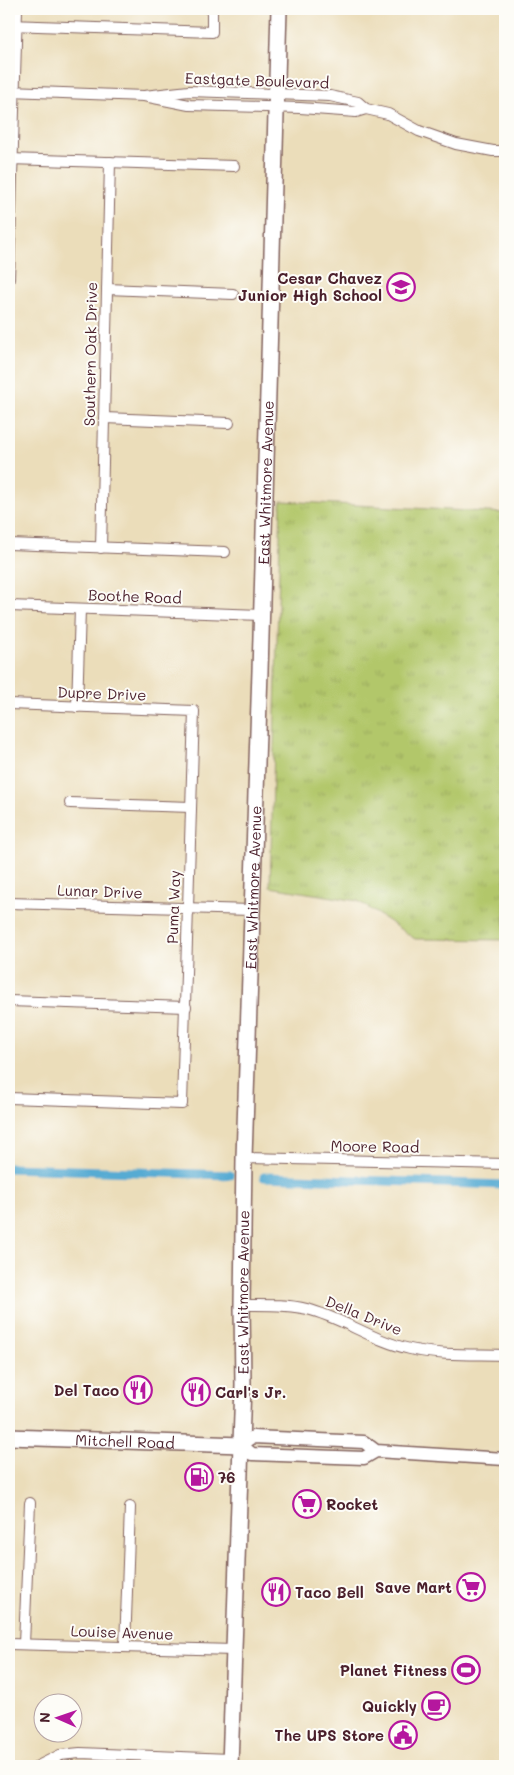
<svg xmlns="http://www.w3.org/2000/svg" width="514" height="1775" font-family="Mali,sans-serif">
<defs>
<pattern id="grass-tufts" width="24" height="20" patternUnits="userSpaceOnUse" patternTransform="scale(1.25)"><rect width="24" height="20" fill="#b2c76b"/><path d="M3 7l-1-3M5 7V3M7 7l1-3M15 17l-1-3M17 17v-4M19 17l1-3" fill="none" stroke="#9baa5d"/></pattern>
</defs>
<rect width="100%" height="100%" fill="#fdfcf7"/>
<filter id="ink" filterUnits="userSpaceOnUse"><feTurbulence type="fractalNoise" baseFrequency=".02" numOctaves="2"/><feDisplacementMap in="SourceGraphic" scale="10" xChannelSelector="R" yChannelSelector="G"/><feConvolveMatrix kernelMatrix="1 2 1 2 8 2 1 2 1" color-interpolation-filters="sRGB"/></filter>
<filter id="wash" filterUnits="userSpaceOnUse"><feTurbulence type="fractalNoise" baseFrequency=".0096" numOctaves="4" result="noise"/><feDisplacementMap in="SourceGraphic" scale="20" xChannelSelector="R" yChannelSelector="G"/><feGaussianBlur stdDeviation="1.12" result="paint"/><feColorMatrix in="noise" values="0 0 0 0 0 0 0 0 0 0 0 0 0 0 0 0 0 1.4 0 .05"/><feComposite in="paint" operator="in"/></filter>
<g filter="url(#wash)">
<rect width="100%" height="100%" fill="#ebddba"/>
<polygon fill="url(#grass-tufts)" stroke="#7e734b" points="281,501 505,513 505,940 415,939 358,901 270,887"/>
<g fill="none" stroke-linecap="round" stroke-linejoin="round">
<g stroke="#57abd3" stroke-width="9">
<polyline points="9,1168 230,1175"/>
<polyline points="264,1177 505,1185"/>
</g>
</g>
</g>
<g filter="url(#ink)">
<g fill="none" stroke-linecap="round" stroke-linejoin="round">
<defs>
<g id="minor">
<polyline points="9,25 212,32 212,9"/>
<polyline points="9,91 144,96 189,105 300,108 356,112 366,109"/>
<polyline points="144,96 189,91 330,96 358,102 366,109 388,114 419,131 456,144 493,151 505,151"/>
<polyline points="9,159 234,166"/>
<polyline points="9,279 17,9"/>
<polyline points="107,289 233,294"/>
<polyline points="104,418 229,423"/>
<polyline points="9,544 225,552"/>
<polyline points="101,548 110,162"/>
<polyline points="9,606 261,615"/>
<polyline points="9,704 194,711 182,1104 9,1098"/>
<polyline points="77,707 80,609"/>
<polyline points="70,803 191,807"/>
<polyline points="9,903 251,910"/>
<polyline points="9,1001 186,1007"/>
<polyline points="244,1158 505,1164"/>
<path d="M 242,1305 C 263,1305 286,1304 307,1309 C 343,1318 373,1341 410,1349 C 441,1356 474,1354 505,1355"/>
<polyline points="9,1644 234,1650"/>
<polyline points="24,1644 30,1503"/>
<polyline points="125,1647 130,1507"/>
<polyline points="38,1766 60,1755 80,1753 230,1759"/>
</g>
<polyline id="tertiary" points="376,1451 364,1458 252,1454 241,1445 253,1437 364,1442 376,1451 505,1459"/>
<g id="secondary">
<path id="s1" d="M 9,1437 L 241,1445"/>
<path id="s2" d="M 230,1766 L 243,1385 L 242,1305 L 244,1158 L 260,671 L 279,9"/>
</g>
</defs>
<use href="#minor" stroke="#82625d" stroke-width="12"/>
<use href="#tertiary" stroke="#82625d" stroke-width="15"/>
<use href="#secondary" stroke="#82625d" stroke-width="18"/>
<use href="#minor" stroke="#fff" stroke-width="10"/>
<use href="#tertiary" stroke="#fff" stroke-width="12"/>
<use href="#secondary" stroke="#fff" stroke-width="15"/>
</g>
</g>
<defs>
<symbol id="school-ring" viewBox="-11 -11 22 22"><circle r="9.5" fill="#fdfcf7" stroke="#b5179e" stroke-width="1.5"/><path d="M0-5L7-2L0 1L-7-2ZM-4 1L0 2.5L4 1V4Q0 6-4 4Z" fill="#b5179e"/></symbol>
<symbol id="restaurant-ring" viewBox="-11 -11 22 22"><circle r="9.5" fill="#fdfcf7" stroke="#b5179e" stroke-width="1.5"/><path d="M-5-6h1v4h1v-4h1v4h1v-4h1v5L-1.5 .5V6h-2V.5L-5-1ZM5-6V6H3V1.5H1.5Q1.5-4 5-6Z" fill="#b5179e"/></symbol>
<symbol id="fuel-ring" viewBox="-11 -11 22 22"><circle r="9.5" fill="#fdfcf7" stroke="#b5179e" stroke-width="1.5"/><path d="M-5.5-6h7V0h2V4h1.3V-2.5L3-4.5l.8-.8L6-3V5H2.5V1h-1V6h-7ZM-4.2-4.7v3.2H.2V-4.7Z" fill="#b5179e"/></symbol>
<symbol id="supermarket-ring" viewBox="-11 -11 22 22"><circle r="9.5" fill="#fdfcf7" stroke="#b5179e" stroke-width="1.5"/><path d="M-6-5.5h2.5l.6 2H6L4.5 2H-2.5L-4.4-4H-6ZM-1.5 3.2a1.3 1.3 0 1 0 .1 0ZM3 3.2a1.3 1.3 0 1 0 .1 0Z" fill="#b5179e"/></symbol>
<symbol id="stadium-ring" viewBox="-11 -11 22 22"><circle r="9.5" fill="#fdfcf7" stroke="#b5179e" stroke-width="1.5"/><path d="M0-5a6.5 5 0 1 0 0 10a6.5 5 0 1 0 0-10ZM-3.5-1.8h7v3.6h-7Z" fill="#b5179e"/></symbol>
<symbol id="cafe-ring" viewBox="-11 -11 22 22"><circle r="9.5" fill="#fdfcf7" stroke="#b5179e" stroke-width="1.5"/><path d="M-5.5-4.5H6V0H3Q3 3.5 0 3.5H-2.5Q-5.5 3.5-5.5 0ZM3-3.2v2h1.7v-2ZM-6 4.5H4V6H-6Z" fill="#b5179e"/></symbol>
<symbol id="civic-ring" viewBox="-11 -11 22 22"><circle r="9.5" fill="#fdfcf7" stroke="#b5179e" stroke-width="1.5"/><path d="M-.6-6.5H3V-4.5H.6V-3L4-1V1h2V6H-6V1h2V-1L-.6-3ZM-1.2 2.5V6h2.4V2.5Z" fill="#b5179e"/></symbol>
</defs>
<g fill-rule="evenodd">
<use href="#school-ring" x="385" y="271" width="32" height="32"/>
<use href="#restaurant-ring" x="122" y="1374" width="32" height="32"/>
<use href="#restaurant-ring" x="180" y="1376" width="32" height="32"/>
<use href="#fuel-ring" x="183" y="1461" width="32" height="32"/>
<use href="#supermarket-ring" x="291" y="1488" width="32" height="32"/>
<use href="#supermarket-ring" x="455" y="1571" width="32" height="32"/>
<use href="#restaurant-ring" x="260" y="1576" width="32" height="32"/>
<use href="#stadium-ring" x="450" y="1654" width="32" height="32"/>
<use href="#cafe-ring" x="420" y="1690" width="32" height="32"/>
<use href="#civic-ring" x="387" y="1719" width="32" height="32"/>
</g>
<g text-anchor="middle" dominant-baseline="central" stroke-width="4" stroke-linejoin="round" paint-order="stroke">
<g font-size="15" fill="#4a1f2b" stroke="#fdfcf7">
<text transform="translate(257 80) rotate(2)">Eastgate Boulevard</text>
<text transform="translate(90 354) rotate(-89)">Southern Oak Drive</text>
<text stroke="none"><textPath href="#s2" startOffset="1284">East Whitmore Avenue</textPath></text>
<text transform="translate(135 596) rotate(2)">Boothe Road</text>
<text transform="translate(102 693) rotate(2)">Dupre Drive</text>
<text stroke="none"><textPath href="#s2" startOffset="879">East Whitmore Avenue</textPath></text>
<text transform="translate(100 891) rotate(2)">Lunar Drive</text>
<text transform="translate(173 907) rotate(-88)">Puma Way</text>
<text transform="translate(375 1146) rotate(1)">Moore Road</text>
<text stroke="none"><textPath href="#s2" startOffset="474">East Whitmore Avenue</textPath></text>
<text transform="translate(364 1315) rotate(22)">Della Drive</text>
<text stroke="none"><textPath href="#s1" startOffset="116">Mitchell Road</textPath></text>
<text transform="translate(122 1632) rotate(2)">Louise Avenue</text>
</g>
<g font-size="15" font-weight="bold" fill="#4a1f2b" stroke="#fdfcf7" text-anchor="end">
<text x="382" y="278">Cesar Chavez<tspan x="382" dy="17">Junior High School</tspan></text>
<text x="119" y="1390">Del Taco</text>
<text x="215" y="1392" text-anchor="start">Carl's Jr.</text>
<text x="218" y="1477" text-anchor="start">76</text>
<text x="326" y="1504" text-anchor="start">Rocket</text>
<text x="452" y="1587">Save Mart</text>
<text x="295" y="1592" text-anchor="start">Taco Bell</text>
<text x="447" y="1670">Planet Fitness</text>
<text x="417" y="1706">Quickly</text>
<text x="384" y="1735">The UPS Store</text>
</g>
</g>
<rect width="514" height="1775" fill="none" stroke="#fdfcf7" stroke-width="30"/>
<g transform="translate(58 1718) rotate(272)"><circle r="24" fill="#fdfcf7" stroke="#b5a4a5"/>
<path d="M0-4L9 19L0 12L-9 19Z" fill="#b5179e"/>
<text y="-8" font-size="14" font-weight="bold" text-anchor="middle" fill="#4a1f2b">N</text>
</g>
</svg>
